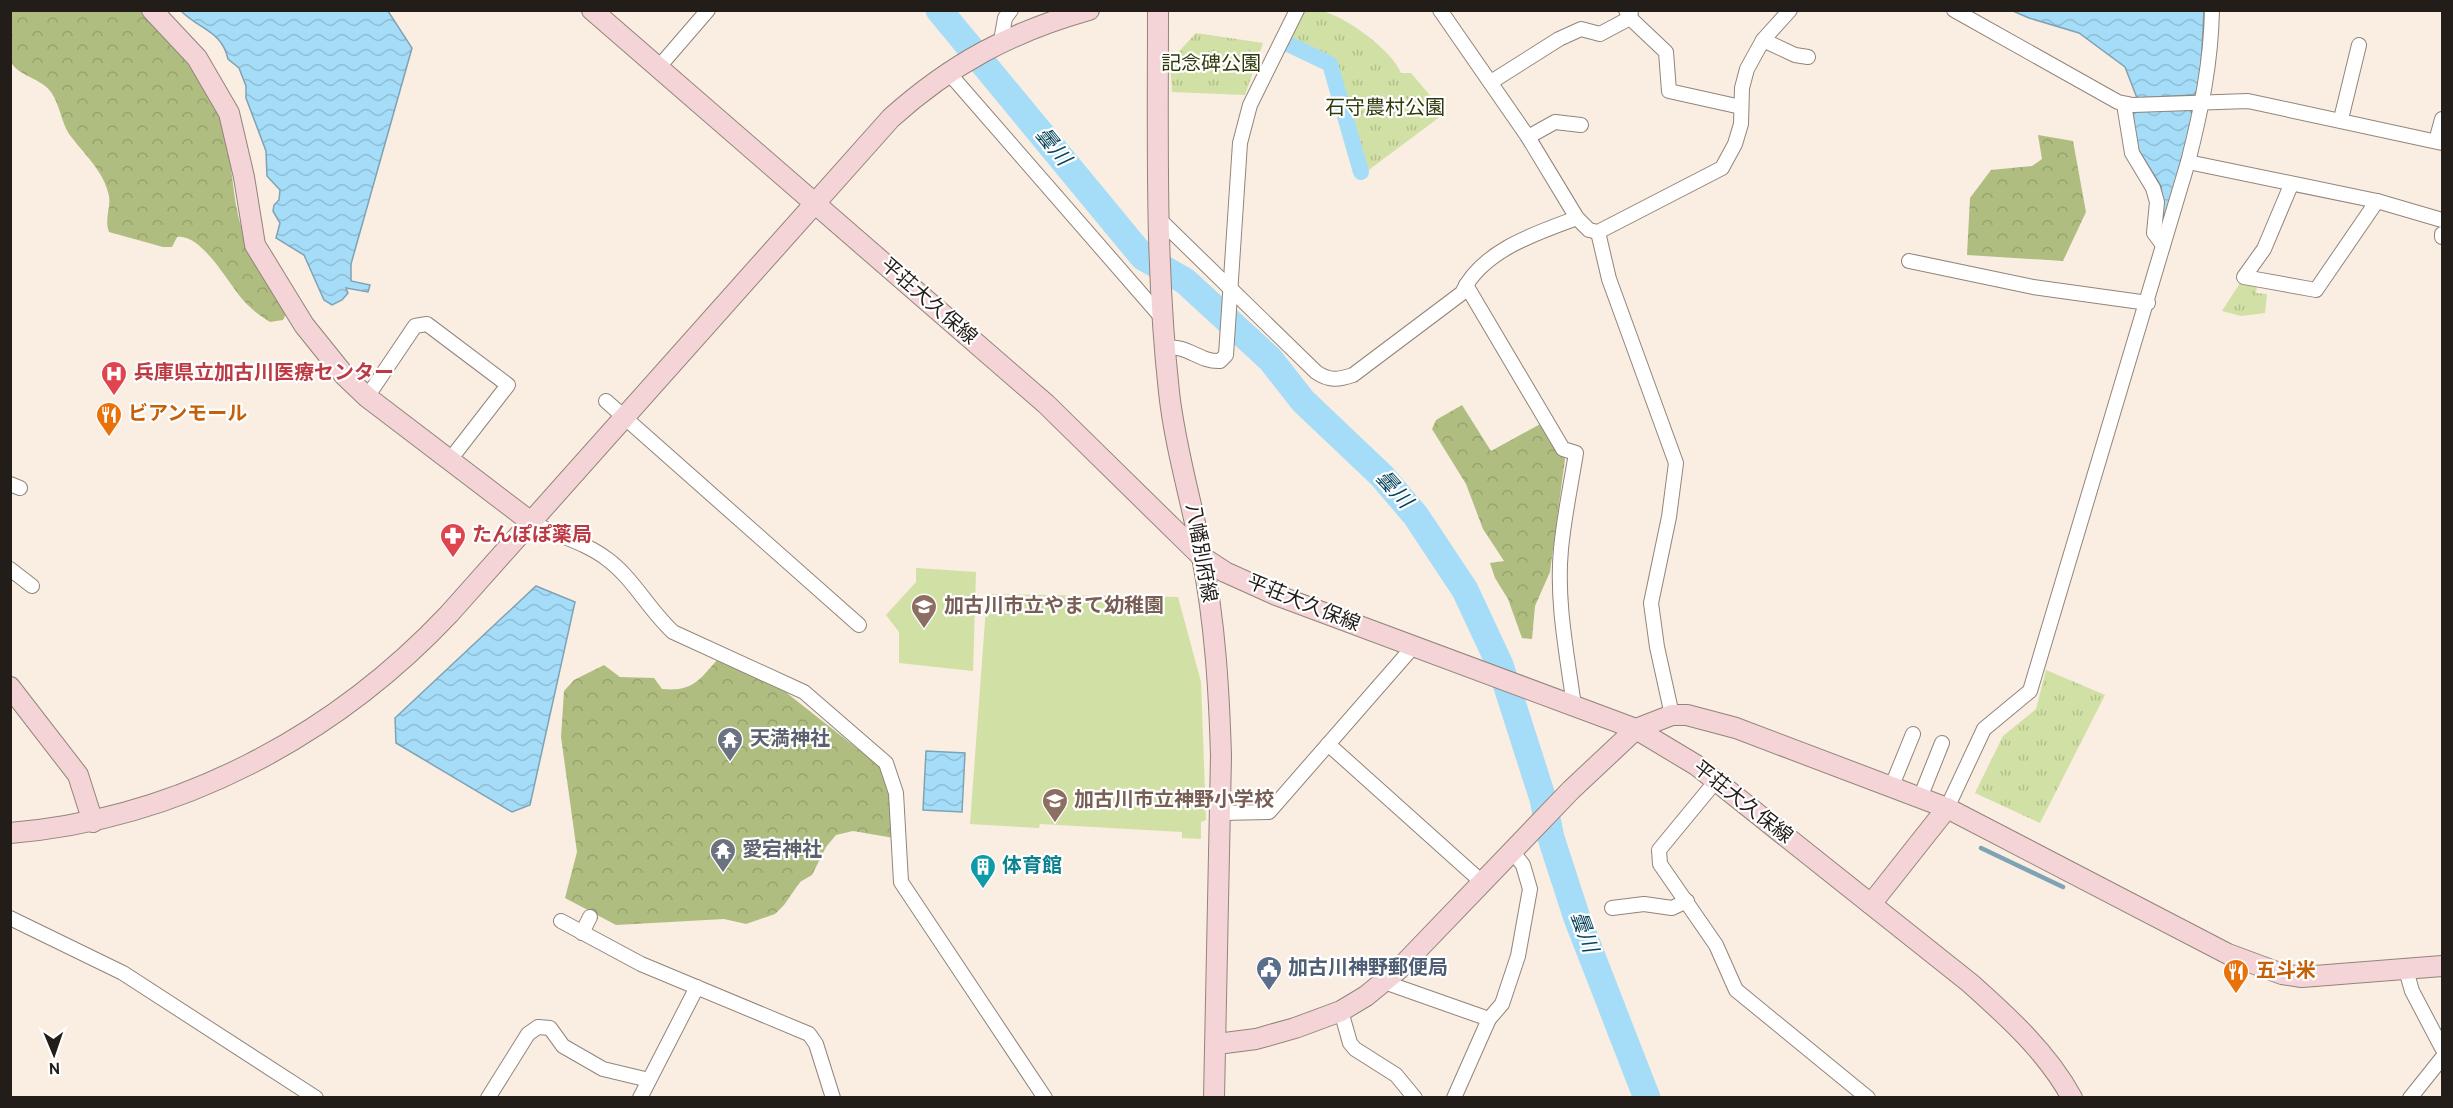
<svg xmlns="http://www.w3.org/2000/svg" width="2453" height="1108" font-family="Overpass,'Noto Sans JP',sans-serif">
<defs>
<pattern id="grass-tufts" width="24" height="20" patternUnits="userSpaceOnUse" patternTransform="scale(1.5)"><rect width="24" height="20" fill="#d1e0a4"/><path d="M3 7l-1-3M5 7V3M7 7l1-3M15 17l-1-3M17 17v-4M19 17l1-3" fill="none" stroke="#b3c08d"/></pattern>
<pattern id="forest-crowns" width="20" height="18" patternUnits="userSpaceOnUse" patternTransform="scale(1.5)"><rect width="20" height="18" fill="#afbe80"/><path d="M2 6a3 3 0 1 1 6 0M12 15a3 3 0 1 1 6 0" fill="none" stroke="#96a36e"/></pattern>
<pattern id="water-waves" width="16" height="10" patternUnits="userSpaceOnUse" patternTransform="scale(1.5)"><rect width="16" height="10" fill="#a5ddf8"/><path d="M0 5q4-4 8 0t8 0" fill="none" stroke="#8ebdd4"/></pattern>
</defs>
<rect width="100%" height="100%" fill="#faede1"/>
<g fill="url(#grass-tufts)">
<path d="M 1302,11 C 1308,11 1316,9 1321,11 C 1344,15 1393,51 1401,73 L 1411,73 L 1445,113 L 1366,172 L 1344,110 L 1332,63 L 1287,39 Z"/>
<polygon points="1196,33 1263,43 1245,95 1172,92 1170,61"/>
<polygon points="2240,283 2257,286 2256,293 2267,294 2265,313 2241,316 2222,311"/>
<polygon points="2046,670 2105,695 2040,823 1975,793 2003,736 2036,709"/>
</g>
<g fill="url(#forest-crowns)">
<path d="M 11,11 L 141,11 C 172,43 201,75 219,117 C 234,152 230,193 242,229 C 251,260 270,287 286,314 L 283,320 L 270,322 C 260,316 252,310 244,301 C 229,285 202,233 177,237 L 172,247 L 163,247 L 109,232 C 104,219 111,209 109,196 C 104,171 83,153 69,134 C 61,121 60,105 51,92 C 41,78 18,76 11,62 Z"/>
<polygon points="2038,135 2073,141 2086,212 2063,261 1967,255 1970,198 1991,170 2032,166 2042,159"/>
<polygon points="1462,405 1491,451 1542,423 1565,459 1550,572 1535,606 1532,639 1522,638 1508,599 1495,578 1490,563 1504,561 1483,529 1466,484 1432,429 1436,420"/>
<path d="M 718,659 L 783,690 L 887,772 L 894,838 L 853,831 L 836,835 L 826,847 L 812,875 L 800,882 L 784,905 L 775,914 L 746,924 L 724,919 L 616,925 L 565,898 L 577,852 L 561,737 L 564,691 L 574,680 L 604,665 L 620,677 L 654,678 L 662,689 C 693,692 699,680 718,659 Z"/>
</g>
<g fill="#d1e0a4">
<polygon points="916,568 976,572 973,671 899,663 899,632 886,615 916,582"/>
<polygon points="987,594 1178,597 1201,682 1206,820 1201,822 1201,839 1182,838 1182,832 1040,824 1039,828 970,824"/>
</g>
<g fill="url(#water-waves)" stroke="#7ea3b5" stroke-width="1.5">
<path d="M 181,11 L 388,11 L 412,48 L 351,264 L 351,281 L 370,285 L 368,292 L 346,288 L 348,293 L 342,300 L 332,305 L 324,300 L 304,255 L 276,238 L 280,223 L 273,211 L 274,205 L 279,200 L 280,190 L 267,176 L 266,151 L 246,98 L 246,86 L 239,68 L 228,59 C 222,31 200,30 181,11 Z"/>
<polygon points="2013,11 2204,11 2200,88 2193,95 2137,98 2125,67 2079,33 2029,18"/>
<polygon points="2189,109 2194,116 2168,219 2164,219 2161,186 2136,146 2133,112"/>
<polygon points="536,586 575,602 530,805 512,812 396,743 395,718"/>
<polygon points="926,751 965,753 962,812 923,810"/>
</g>
<g fill="none" stroke-linecap="round" stroke-linejoin="round">
<polyline stroke="#7ea3b5" stroke-width="4.5" points="1981,848 2063,887"/>
<polyline stroke="#a5ddf8" stroke-width="16" points="1286,43 1330,64 1361,172"/>
<polyline stroke="#a5ddf8" stroke-width="27" points="939,10 1143,257 1185,281 1270,359 1303,401 1382,476 1416,516 1465,590 1500,665 1543,799 1551,838 1577,918 1647,1098"/>
<defs>
<g id="street">
<polyline points="1440,10 1528,137 1577,218 1589,230 1598,232 1722,168 1735,144 1741,124 1742,88 1747,69 1763,40 1790,10"/>
<polyline points="1626,10 1630,18 1666,52 1669,91 1741,107"/>
<polyline points="1954,10 2118,102 2133,105 2248,101 2442,143"/>
<polyline points="1763,40 1795,55 1808,57"/>
<polyline points="1001,41 1005,18 1011,10"/>
<polyline points="658,68 708,10"/>
<polyline points="948,72 1163,319"/>
<polyline points="1491,82 1559,39 1581,29 1600,34 1630,18 1631,11"/>
<polyline points="2124,104 2132,153 2153,188 2157,202 2154,233 2163,245"/>
<polyline points="2341,119 2359,45"/>
<polyline points="1528,137 1555,122 1581,125"/>
<polyline points="2436,141 2442,119"/>
<polyline points="2188,162 2377,201 2442,220"/>
<polyline points="2291,185 2264,249 2244,277 2316,290 2377,201"/>
<path d="M 1158,218 L 1316,372 C 1329,381 1338,380 1353,375 L 1462,293 C 1481,251 1536,233 1577,218"/>
<polyline points="1598,232 1609,279 1676,463 1669,517 1651,603 1657,647 1672,715"/>
<polyline points="2442,237 2442,234"/>
<polyline points="1909,261 2033,287 2148,303"/>
<path d="M 1466,285 L 1563,449 L 1576,453 C 1571,484 1564,517 1561,549 C 1556,601 1567,654 1574,706"/>
<path d="M 1165,348 C 1188,344 1198,362 1220,361 L 1226,355 L 1240,143 L 1250,105 L 1297,10"/>
<polyline points="367,397 415,326 427,324 508,385 449,461"/>
<polyline points="606,401 859,625"/>
<polyline points="10,484 20,488"/>
<path d="M 531,522 C 555,535 585,542 607,559 C 633,578 649,610 673,632 L 804,692 L 886,763 L 896,793 L 901,882 L 1045,1098"/>
<polyline points="10,569 32,586"/>
<polyline points="1328,744 1483,883"/>
<polyline points="1715,782 1659,850 1660,864 1716,945 1736,990 1868,1098"/>
<polyline points="1891,788 1913,734"/>
<polyline points="1920,798 1942,743"/>
<path d="M 1947,808 L 1984,729 L 2030,691 L 2188,162 C 2201,111 2211,63 2212,10"/>
<polyline points="1220,813 1269,812 1413,647"/>
<polyline points="1612,908 1644,904 1672,908 1687,901"/>
<polyline points="10,918 123,973 316,1098"/>
<polyline points="561,921 641,964 809,1034 816,1044 833,1098"/>
<polyline points="582,933 590,917"/>
<polyline points="2406,970 2412,991 2442,1048"/>
<polyline points="1384,982 1489,1019"/>
<polyline points="1341,1011 1350,1043 1355,1049 1396,1075 1415,1098"/>
<polyline points="488,1098 528,1034 538,1027 550,1028 563,1046 603,1069 649,1080"/>
<polyline points="640,1098 697,987"/>
<polyline points="1454,1098 1489,1019 1502,1004 1518,956 1530,889 1523,865 1513,852"/>
<polyline points="2410,1098 2442,1058"/>
</g>
<g id="secondary">
<polyline points="152,10 197,58 229,113 244,177 255,245 304,325 345,376 367,397 531,522"/>
<path d="M 592,10 L 1046,404 L 1202,557 L 1225,572 L 1276,595 L 1636,729 L 1696,765 L 1970,983 C 2007,1016 2048,1053 2072,1098"/>
<path d="M 1158,10 C 1158,138 1155,265 1169,392 C 1175,448 1192,502 1202,557 C 1215,623 1219,689 1221,756 L 1214,1098"/>
<polyline points="10,687 78,775 93,822"/>
<path d="M 10,833 C 179,819 334,736 449,614 L 891,118 C 951,64 1011,32 1089,10"/>
<polyline points="1871,904 1947,808"/>
<polyline points="1217,1044 1256,1039 1295,1028 1341,1011 1366,996 1399,969 1571,790 1636,729 1672,715 1687,715 1736,728 1947,808 2228,954 2282,974 2302,977 2442,966"/>
</g>
</defs>
<use href="#street" stroke="#91857b" stroke-width="16"/>
<use href="#secondary" stroke="#91857b" stroke-width="22"/>
<use href="#street" stroke="#fff" stroke-width="14"/>
<use href="#secondary" stroke="#f4d4d7" stroke-width="20"/>
</g>
<defs>
<symbol id="hospital-pin" viewBox="-11 -11 22 30"><path d="M0 17L-7.5 6A9.5 9.5 0 1 1 7.5 6Z" fill="#e0444e" stroke="#fff"/><path d="M-5-5h3v3.5h4V-5h3V5h-3V1.5h-4V5h-3Z" fill="#fff"/></symbol>
<symbol id="restaurant-pin" viewBox="-11 -11 22 30"><path d="M0 17L-7.5 6A9.5 9.5 0 1 1 7.5 6Z" fill="#e8710a" stroke="#fff"/><path d="M-5-6h1v4h1v-4h1v4h1v-4h1v5L-1.5 .5V6h-2V.5L-5-1ZM5-6V6H3V1.5H1.5Q1.5-4 5-6Z" fill="#fff"/></symbol>
<symbol id="pharmacy-pin" viewBox="-11 -11 22 30"><path d="M0 17L-7.5 6A9.5 9.5 0 1 1 7.5 6Z" fill="#e0444e" stroke="#fff"/><path d="M-2-6h4v4h4v4h-4v4h-4v-4h-4v-4h4Z" fill="#fff"/></symbol>
<symbol id="school-pin" viewBox="-11 -11 22 30"><path d="M0 17L-7.5 6A9.5 9.5 0 1 1 7.5 6Z" fill="#8d6e63" stroke="#fff"/><path d="M0-5L7-2L0 1L-7-2ZM-4 1L0 2.5L4 1V4Q0 6-4 4Z" fill="#fff"/></symbol>
<symbol id="temple-pin" viewBox="-11 -11 22 30"><path d="M0 17L-7.5 6A9.5 9.5 0 1 1 7.5 6Z" fill="#6b7280" stroke="#fff"/><path d="M0-6L5-2H3V0L6.5 2.5H4V6H1.5V3h-3V6H-4V2.5H-6.5L-3 0V-2H-5Z" fill="#fff"/></symbol>
<symbol id="building-pin" viewBox="-11 -11 22 30"><path d="M0 17L-7.5 6A9.5 9.5 0 1 1 7.5 6Z" fill="#0f9aa8" stroke="#fff"/><path d="M-4-6H4V6H1V3H-1V6H-4ZM-2.5-4.3h1.7v1.8h-1.7ZM.8-4.3h1.7v1.8H.8ZM-2.5-1h1.7V.8h-1.7ZM.8-1h1.7V.8H.8Z" fill="#fff"/></symbol>
<symbol id="civic-pin" viewBox="-11 -11 22 30"><path d="M0 17L-7.5 6A9.5 9.5 0 1 1 7.5 6Z" fill="#5c6f8a" stroke="#fff"/><path d="M-.6-6.5H3V-4.5H.6V-3L4-1V1h2V6H-6V1h2V-1L-.6-3ZM-1.2 2.5V6h2.4V2.5Z" fill="#fff"/></symbol>
</defs>
<g fill-rule="evenodd">
<use href="#hospital-pin" x="99" y="359" width="30" height="40"/>
<use href="#restaurant-pin" x="94" y="400" width="30" height="40"/>
<use href="#pharmacy-pin" x="438" y="521" width="30" height="40"/>
<use href="#school-pin" x="909" y="592" width="30" height="40"/>
<use href="#temple-pin" x="715" y="725" width="30" height="40"/>
<use href="#school-pin" x="1040" y="786" width="30" height="40"/>
<use href="#temple-pin" x="708" y="836" width="30" height="40"/>
<use href="#building-pin" x="968" y="852" width="30" height="40"/>
<use href="#civic-pin" x="1254" y="954" width="30" height="40"/>
<use href="#restaurant-pin" x="2221" y="957" width="30" height="40"/>
</g>
<g text-anchor="middle" dominant-baseline="central" stroke-width="4.5" stroke-linejoin="round" paint-order="stroke">
<g font-size="20" fill="#313a0a" stroke="#fff">
<text x="1211" y="65">記念碑公園</text>
<text x="1385" y="109">石守農村公園</text>
</g>
<g font-size="20" fill="#221d19" stroke="#fff">
<text transform="translate(928 302) rotate(41)">平荘大久保線</text>
<text transform="translate(1200 553) rotate(80)">八幡別府線</text>
<text transform="translate(1303 604) rotate(22)">平荘大久保線</text>
<text transform="translate(1742 803) rotate(38)">平荘大久保線</text>
</g>
<g font-size="20" font-weight="bold" fill="#be3a42" stroke="#fff" text-anchor="start">
<text x="134" y="374">兵庫県立加古川医療センター</text>
<text x="472" y="536">たんぽぽ薬局</text>
</g>
<g font-size="20" font-weight="bold" fill="#c56008" stroke="#fff" text-anchor="start">
<text x="128" y="415">ビアンモール</text>
<text x="2256" y="972">五斗米</text>
</g>
<g font-size="20" font-weight="bold" fill="#785e54" stroke="#fff" text-anchor="start">
<text x="944" y="607">加古川市立やまて幼稚園</text>
<text x="1074" y="801">加古川市立神野小学校</text>
</g>
<g font-size="20" font-weight="bold" fill="#5b616d" stroke="#fff" text-anchor="start">
<text x="750" y="740">天満神社</text>
<text x="742" y="851">愛宕神社</text>
</g>
<g font-size="20" font-weight="bold" fill="#0d838f" stroke="#fff" text-anchor="start">
<text x="1002" y="867">体育館</text>
</g>
<g font-size="20" font-weight="bold" fill="#4e5e75" stroke="#fff" text-anchor="start">
<text x="1288" y="969">加古川神野郵便局</text>
</g>
<g font-size="21" font-style="italic" fill="#08455c" stroke="#fff">
<text transform="translate(1052 147) rotate(51)">曇川</text>
<text transform="translate(1393 490) rotate(48)">曇川</text>
<text transform="translate(1583 932) rotate(70)">曇川</text>
</g>
</g>
<rect width="2453" height="1108" fill="none" stroke="#221d19" stroke-width="24"/>
<g transform="translate(54 1054) rotate(178)" stroke="#ffffff" stroke-width="4.5" paint-order="stroke">
<path d="M0-4.5L10 22L0 15L-10 22Z" fill="#221d19"/>
<text y="-9" font-size="16" font-weight="bold" text-anchor="middle" fill="#221d19">N</text>
</g>
</svg>
